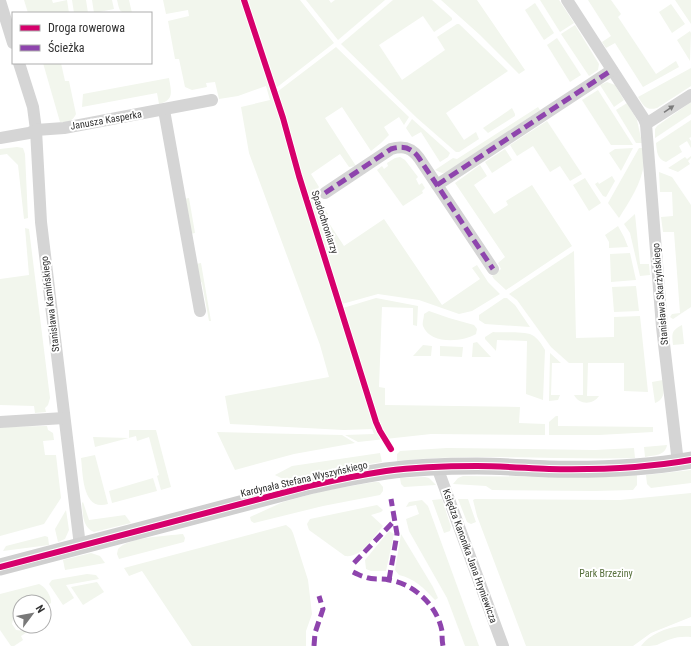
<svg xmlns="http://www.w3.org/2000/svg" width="691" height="646" font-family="'Roboto Condensed',sans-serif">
<rect width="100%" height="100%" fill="#fff"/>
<g fill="#f2f6ed">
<polygon points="24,0 52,0 53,3 67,0 69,13 28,13"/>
<polygon points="72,0 86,0 88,13 74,13"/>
<polygon points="92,0 112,0 114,9 94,13"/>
<path d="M 117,0 L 129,0 L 132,13 C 119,13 120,12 117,0 Z"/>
<polygon points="163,0 300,0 334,43 276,88 277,92 336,47 409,117 404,125 399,117 384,127 389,135 381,143 371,151 342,107 325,118 356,166 349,167 340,154 311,174 319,187 314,194 328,214 325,217 344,246 384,219 442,305 480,279 472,268 477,265 488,282 500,294 472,311 459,314 419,300 378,294 342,304 343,308 376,298 418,306 417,326 413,325 413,308 382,307 379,387 385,388 385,405 520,407 519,423 545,424 545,435 431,434 358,442 345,435 374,434 372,429 344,430 230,424 225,396 329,377 320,345 249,153 241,107 270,100 266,86 238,96 219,99 215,82 206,83 207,87 192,90 185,87 179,59 175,59 168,21 189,16 188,10 166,14"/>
<polygon points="306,0 329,0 331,3 335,0 385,0 338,40"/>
<polygon points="393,0 432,0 452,18 452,20 434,32 423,16 379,45 402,80 445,50 437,37 457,24 459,24 508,71 446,113 464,140 476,132 479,139 459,152 456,152 417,118 341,44"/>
<polygon points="441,0 477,0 525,70 519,74 480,35"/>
<polygon points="540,0 559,0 574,23 560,32"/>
<polygon points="588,0 611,0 621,14 618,17 656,74 676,61 679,67 643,87 615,43 606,48 602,42 611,36"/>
<polygon points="675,0 691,0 691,24"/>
<polygon points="535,3 554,33 544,40 525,10"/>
<polygon points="671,4 685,24 672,33 659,12"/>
<polygon points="575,25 599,64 598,70 589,76 561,34"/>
<polygon points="690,31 691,33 690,61 677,40"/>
<polygon points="557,38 581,75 570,82 547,45"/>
<path d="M 43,63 L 61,63 L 65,81 L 69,81 L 76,114 C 73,121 67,123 60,122 Z"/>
<path d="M 691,68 L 691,86 L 657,108 C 646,111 644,106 638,97 Z"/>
<path d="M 169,78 C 171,91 175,100 159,104 L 157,93 L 82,107 L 83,94 Z"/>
<polygon points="607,82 615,85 624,100 614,107 600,85"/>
<polygon points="598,90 633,145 611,145 582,100"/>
<polygon points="691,102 691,114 655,138 655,129 657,126"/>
<polygon points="627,103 637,120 642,143 636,143 616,110"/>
<polygon points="538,107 540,110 448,172 442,173 435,170 453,158 457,159"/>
<polygon points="512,108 515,114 515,116 488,133 483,128"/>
<polygon points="412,119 450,153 448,157 440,162 421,132 412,137 406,128"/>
<path d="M 691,120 L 691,137 L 689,138 L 691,141 L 691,148 L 687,141 L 679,146 L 682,152 L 666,162 C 657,159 657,152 656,143 Z"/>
<polygon points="547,121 582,174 570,181 560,166 550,172 533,146 517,156 510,145"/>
<polygon points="17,147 23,148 25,154 28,218 24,219 18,165 7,154 0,155 0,149"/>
<polygon points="633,148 621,171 609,153 615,149"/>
<path d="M 639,148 L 643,148 C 643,153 644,158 644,163 C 642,183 629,202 619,218 L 608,203 Z"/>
<polygon points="505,149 512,160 492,173 485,162"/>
<polygon points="691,156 691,158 688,161 690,164 678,172 668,168 685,157 687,159"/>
<polygon points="400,157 405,160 418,177 416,179 419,185 422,183 425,188 422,191 423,193 403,206 377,170 382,166 384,169 388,166 387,163 395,158"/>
<polygon points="480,165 487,176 474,185 494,214 508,205 506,201 532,185 572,246 506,290 494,279 492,276 501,269 498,263 505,257 455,183"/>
<polygon points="659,172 672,177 691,205 691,307 673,319 670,317 672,314 680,313 674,232 663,232 661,217 673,216 672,192 660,192"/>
<polygon points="612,176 615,181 606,197 603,196 595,184 598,182 599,184"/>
<polygon points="585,178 601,203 589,211 573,185"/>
<polygon points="189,198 195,233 190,234 184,199"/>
<polygon points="635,214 640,264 649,264 650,275 640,276 630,233 624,224"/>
<polygon points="618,226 624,237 628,247 609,248 609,242 605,235"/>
<polygon points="25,228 29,229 50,398 48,405 45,408 46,412 35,413 34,406 0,405 0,279 29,275"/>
<path d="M 574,251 L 576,338 L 614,337 L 614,317 L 640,316 L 648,392 L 624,391 L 624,363 L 588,363 L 587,396 L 599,396 C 593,405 579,405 574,395 L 583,395 L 583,363 L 569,363 L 551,347 L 517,300 L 509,294 Z"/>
<polygon points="630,253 636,280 611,282 610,254"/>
<polygon points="201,263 211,321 209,321 202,283 199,279 196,264"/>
<polygon points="636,286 639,311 614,312 612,287"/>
<polygon points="504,298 507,298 515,305 530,327 485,324 479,320 479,315"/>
<path d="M 429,311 L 449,318 L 474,325 L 477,329 L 476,334 C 463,342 430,345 423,326 C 422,323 424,318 424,314 Z"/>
<path d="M 682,325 L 684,344 L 673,345 C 672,333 671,331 682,325 Z"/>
<path d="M 493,332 C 502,333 524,331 532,335 C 538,338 542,345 545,350 L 543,400 L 526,394 L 527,341 L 497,340 L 496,351 L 485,339 L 485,337 Z"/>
<polygon points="477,342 491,357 472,357 473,343"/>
<polygon points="423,345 432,346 431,356 413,356"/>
<polygon points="440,346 463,347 462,357 440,356"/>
<polygon points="550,353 561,363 552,363 551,395 560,395 558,400 549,401"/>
<path d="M 663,380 C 664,389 666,399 655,403 L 652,382 Z"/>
<polygon points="556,416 558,416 558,426 653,427 653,432 599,435 549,435 549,422"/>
<polygon points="47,426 48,430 53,433 54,440 43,441 45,455 56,455 61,498 44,524 0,536 0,427"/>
<polygon points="129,430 156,430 171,487 161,490 157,476 159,475 149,437 137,441 136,436 95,447 93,437 129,438"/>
<polygon points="217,432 342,435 355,443 294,454 235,470"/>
<path d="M 667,445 C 665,456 655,455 645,457 L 644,447 Z"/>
<path d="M 447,448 L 595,450 L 634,448 L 635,458 C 556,460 476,453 397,461 L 397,454 L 400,451 Z"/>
<polygon points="380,453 382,462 337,469 287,481 275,475 292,466"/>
<path d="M 95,455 L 108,504 C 82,512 83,474 81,458 Z"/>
<polygon points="691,470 691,483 651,488 647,484 646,475"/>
<polygon points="637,475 637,485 633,490 595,491 492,490 486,486 453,484 458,478 463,476 588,477"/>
<polygon points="425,477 429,478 436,485 404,487 401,484 400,478"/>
<polygon points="153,478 157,491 112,503 109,491"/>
<polygon points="374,482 379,482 383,487 383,491 380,495 323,506 254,523 251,521 250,517 283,502 323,491"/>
<polygon points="691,493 691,617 651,633 633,646 526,646 477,516 473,500 475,499 620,500"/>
<polygon points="442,499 451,527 450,531 444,533 432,500"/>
<polygon points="458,499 468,499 476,522 471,524 467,522"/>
<polygon points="422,500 428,506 479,646 465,646 447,598 409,531 406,519 419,514 416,505 406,507 409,502"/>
<path d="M 83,502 L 89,520 L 125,515 L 131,523 L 94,532 C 82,527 83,514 82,503 Z"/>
<path d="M 377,505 L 383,510 L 381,512 L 371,515 L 383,526 C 373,537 362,558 345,556 L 309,530 L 307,524 L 310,519 Z"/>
<polygon points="66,510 69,530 65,539 58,542 55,529"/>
<polygon points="286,525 291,529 293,533 308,580 312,614 306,631 306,646 192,646 142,571 129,576 124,568"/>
<polygon points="389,531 394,534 386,571 371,571 366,569 365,560"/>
<path d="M 183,534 L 185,538 L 184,542 L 119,559 L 117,554 L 118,549 C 128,537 167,536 183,534 Z"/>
<path d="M 401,534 L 433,587 L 438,598 L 435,600 C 425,589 414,578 399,575 L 395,570 Z"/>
<polygon points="45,536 48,537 49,545 3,551 6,546"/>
<polygon points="91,553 100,556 105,563 65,570 63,560"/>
<polygon points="87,574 96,575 99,579 66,585 74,598 63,605 49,584 52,580"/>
<polygon points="97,582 104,592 83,605 71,587"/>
<path d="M 39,584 C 45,586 52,597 51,603 L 44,607 L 44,602 L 20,602 L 20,605 L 15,611 L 12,624 L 16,630 L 24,631 L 32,629 L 21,636 L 23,640 L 14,646 L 11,646 L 0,630 L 0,594 Z"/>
<path d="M 680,626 L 691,626 L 691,637 C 676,636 670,639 657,645 C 653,646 646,646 641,646 C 650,634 666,628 680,626 Z"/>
</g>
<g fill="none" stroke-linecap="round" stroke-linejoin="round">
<g stroke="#d5d5d5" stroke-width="12">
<polyline points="567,0 644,119 646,124 662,327 678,463"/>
<polyline points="0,1 13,43"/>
<polyline points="19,63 33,107 36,130 41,222 80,546"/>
<polyline points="164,110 200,311"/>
<polyline points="646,124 691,95"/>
<polyline points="0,138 29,133 36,130 64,128 212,100"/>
<polyline points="437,185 612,70"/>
<path d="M 325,193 L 391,149 C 404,145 412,148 419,158 L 493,269"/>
<polyline points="0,422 64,418"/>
<polyline points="437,467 503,646"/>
</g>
<path stroke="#cfcfcf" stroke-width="17" d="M 0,567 L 309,486 C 335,480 360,475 386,471 C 416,467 447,466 477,466 C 501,466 525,468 549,469 C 595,470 646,468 691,460"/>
<g stroke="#8e44ad" stroke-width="5" stroke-dasharray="10 5" stroke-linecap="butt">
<polyline points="437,185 612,70"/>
<path d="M 325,193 L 391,149 C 404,145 412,148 419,158 L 493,269"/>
<polyline points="354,563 395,520"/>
<path d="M 353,572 C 357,574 361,576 365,577 C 372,580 381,578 389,580 C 414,584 437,605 442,631 C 442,636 442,641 443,646"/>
<polyline points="389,580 397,534 391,499"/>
<polyline points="314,646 315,633 323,609 319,596"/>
</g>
<defs>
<g id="cycleway">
<polyline points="244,0 283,118 299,176 376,422 380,431 391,449"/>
<path d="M 0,567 L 309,486 C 335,480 360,475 386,471 C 416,467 447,466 477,466 C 501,466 525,468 549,469 C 595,470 646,468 691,460"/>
</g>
</defs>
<use href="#cycleway" stroke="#fff" stroke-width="8"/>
<use href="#cycleway" stroke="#d6006c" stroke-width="6"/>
</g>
<defs><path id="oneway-solid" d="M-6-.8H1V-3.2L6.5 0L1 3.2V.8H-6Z"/></defs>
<use fill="#7b7b7b" href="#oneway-solid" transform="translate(669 109) rotate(-34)"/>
<g text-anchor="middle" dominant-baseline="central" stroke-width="4" stroke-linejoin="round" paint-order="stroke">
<g font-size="10" fill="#313131" stroke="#fff">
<text transform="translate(106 120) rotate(-10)">Janusza Kasperka</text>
<text transform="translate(325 222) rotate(72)">Spadochroniarzy</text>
<text transform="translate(660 294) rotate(-95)">Stanisława Skarżyńskiego</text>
<text transform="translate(50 304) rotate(-97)">Stanisława Kamińskiego</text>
<text transform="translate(304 479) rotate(-13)">Kardynała Stefana Wyszyńskiego</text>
<text transform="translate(470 556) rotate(70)">Księdza Kanonika Jana Hryniewicza</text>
</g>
<g font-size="10" fill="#566f3b" stroke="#fff">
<text x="606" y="573">Park Brzeziny</text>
</g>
</g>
<rect x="12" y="12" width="140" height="52" fill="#ffffff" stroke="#adadad"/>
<rect x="20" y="25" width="20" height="6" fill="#d6006c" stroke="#adadad"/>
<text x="48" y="32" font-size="12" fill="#313131">Droga rowerowa</text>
<rect x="20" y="45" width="20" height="6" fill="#8e44ad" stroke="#adadad"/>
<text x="48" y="52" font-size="12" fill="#313131">Ścieżka</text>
<g transform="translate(32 614) rotate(58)"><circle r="19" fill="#ffffff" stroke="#adadad"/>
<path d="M0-3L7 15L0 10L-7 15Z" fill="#797979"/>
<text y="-6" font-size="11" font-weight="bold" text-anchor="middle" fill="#313131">N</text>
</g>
</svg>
